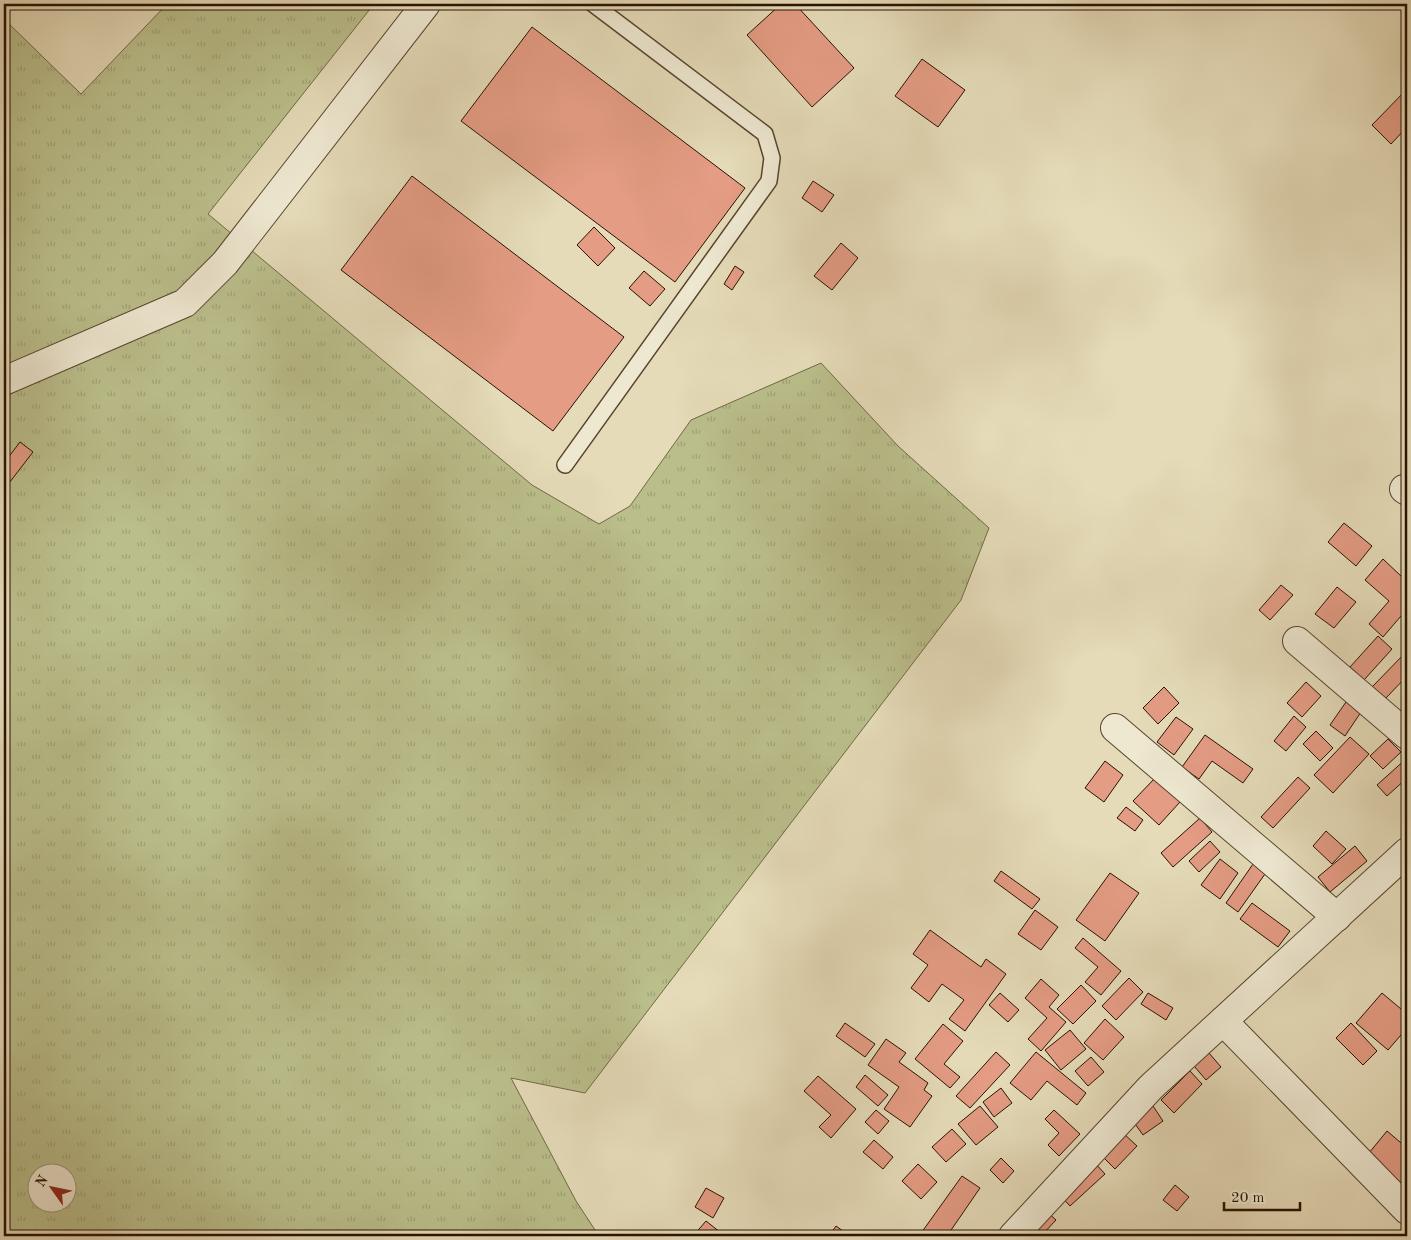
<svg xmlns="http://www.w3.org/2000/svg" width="1411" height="1240" font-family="'Old Standard TT',serif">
<defs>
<pattern id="grass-tufts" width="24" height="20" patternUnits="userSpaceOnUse" patternTransform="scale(1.25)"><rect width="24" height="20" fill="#babe8b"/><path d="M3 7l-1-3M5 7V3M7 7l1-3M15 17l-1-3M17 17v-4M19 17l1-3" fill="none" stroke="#a0a276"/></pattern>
</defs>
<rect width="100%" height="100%" fill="#e5dbb8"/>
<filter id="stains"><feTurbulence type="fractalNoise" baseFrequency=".004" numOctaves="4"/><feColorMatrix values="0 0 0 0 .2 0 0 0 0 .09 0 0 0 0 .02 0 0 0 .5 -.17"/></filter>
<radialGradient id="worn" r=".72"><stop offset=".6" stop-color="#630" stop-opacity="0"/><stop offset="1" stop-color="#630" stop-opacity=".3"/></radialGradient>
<path fill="url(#grass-tufts)" stroke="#726846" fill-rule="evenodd" d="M 167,4 L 374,4 L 208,214 L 532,485 L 599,524 L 630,506 L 691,420 L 821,363 L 898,446 L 989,528 L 961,600 L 585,1093 L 511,1078 L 576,1201 L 599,1236 L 4,1236 L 4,19 L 81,94 ZM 38,1172 L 68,1172 L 68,1202 L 38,1202 Z"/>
<g fill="#e49c84" stroke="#291200">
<polygon points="781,4 795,4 854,68 812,107 747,35"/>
<polygon points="532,27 745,188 675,282 461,121"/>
<polygon points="922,59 965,90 938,127 895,96"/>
<polygon points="1407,89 1407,127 1391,144 1372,125"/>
<polygon points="412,176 624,337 553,431 341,270"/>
<polygon points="813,181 834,195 822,212 802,198"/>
<polygon points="594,227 615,248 598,266 577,245"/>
<polygon points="841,243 858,258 832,290 814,276"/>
<polygon points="735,266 744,272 732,290 724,284"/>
<polygon points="644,271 665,289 650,306 629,288"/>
<polygon points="20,442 33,452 6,487 4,485 4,463"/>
<polygon points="1344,523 1372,546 1356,566 1328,542"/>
<polygon points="1383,559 1402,577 1407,571 1407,609 1383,637 1369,624 1389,601 1365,580"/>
<polygon points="1281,585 1293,595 1270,620 1259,610"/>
<polygon points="1337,587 1356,602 1334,628 1315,614"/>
<polygon points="1378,636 1392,649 1364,680 1350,667"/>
<polygon points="1407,651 1407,676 1385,699 1372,687"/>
<polygon points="1306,682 1321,696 1302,717 1287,703"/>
<polygon points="1164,687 1179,703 1158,724 1143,708"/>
<polygon points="1346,702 1361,712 1345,736 1330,725"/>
<polygon points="1294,716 1306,727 1286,751 1274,741"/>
<polygon points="1176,717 1193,729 1174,755 1157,742"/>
<polygon points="1316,731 1333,748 1320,761 1303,744"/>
<polygon points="1205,735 1253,769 1243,783 1212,761 1199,779 1182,767"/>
<polygon points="1350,737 1369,754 1333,793 1314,775"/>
<polygon points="1388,739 1401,752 1383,769 1370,756"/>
<polygon points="1407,758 1407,778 1387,796 1377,785"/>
<polygon points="1105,761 1123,775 1104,802 1085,788"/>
<polygon points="1298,777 1310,788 1273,828 1261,817"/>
<polygon points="1155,778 1180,802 1159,825 1133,801"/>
<polygon points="1126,807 1143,820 1135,831 1117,818"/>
<polygon points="1200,818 1212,832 1173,867 1161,853"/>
<polygon points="1326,831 1346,849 1332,864 1313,846"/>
<polygon points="1210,841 1220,852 1199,872 1189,861"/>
<polygon points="1355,846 1367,861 1330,892 1318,877"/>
<polygon points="1220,859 1238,873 1220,899 1201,885"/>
<polygon points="1253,864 1265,874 1238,912 1226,903"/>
<polygon points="1001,871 1040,899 1032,909 994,881"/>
<polygon points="1110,873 1139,893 1105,941 1076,920"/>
<polygon points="1252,903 1290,931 1278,947 1240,919"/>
<polygon points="1035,910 1058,927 1041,950 1018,934"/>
<polygon points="930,930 981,967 986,959 1006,974 965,1031 949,1019 964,1000 942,984 929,1002 911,988 928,965 913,954"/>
<polygon points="1083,938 1121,971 1101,995 1085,982 1098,967 1075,948"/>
<polygon points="1129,978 1143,992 1116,1020 1102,1006"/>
<polygon points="1041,979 1059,995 1049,1007 1066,1022 1041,1051 1028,1039 1047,1018 1025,998"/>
<polygon points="1081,985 1096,1001 1073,1024 1057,1009"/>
<polygon points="1000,993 1019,1010 1008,1022 989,1005"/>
<polygon points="1148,993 1173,1008 1166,1020 1141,1004"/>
<polygon points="1382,993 1407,1014 1407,1028 1388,1050 1356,1023"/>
<polygon points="1105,1019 1124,1037 1103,1060 1084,1043"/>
<polygon points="845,1023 875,1044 865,1057 836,1036"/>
<polygon points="1351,1023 1377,1051 1363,1065 1336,1038"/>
<polygon points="943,1024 963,1041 944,1064 960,1077 950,1088 915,1059"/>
<polygon points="1070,1030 1086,1049 1061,1070 1045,1050"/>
<polygon points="886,1039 906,1053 899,1062 928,1083 924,1090 932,1096 910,1127 884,1109 899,1087 868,1065"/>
<polygon points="996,1052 1010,1065 970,1108 956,1096"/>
<polygon points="1036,1052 1086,1093 1077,1105 1047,1081 1031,1100 1010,1083"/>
<polygon points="1209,1053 1221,1067 1206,1080 1194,1066"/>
<polygon points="1091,1057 1104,1072 1088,1086 1075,1071"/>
<polygon points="1190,1071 1202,1084 1174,1113 1161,1100"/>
<polygon points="865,1075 888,1095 878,1106 856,1087"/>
<polygon points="818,1076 856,1109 831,1138 819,1127 831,1115 804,1091"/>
<polygon points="1001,1088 1012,1103 994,1117 983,1102"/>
<polygon points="980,1106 998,1127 976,1145 958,1124"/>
<polygon points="1153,1106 1163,1121 1143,1135 1133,1121"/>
<polygon points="876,1110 889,1121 878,1134 865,1122"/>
<polygon points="1054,1110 1080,1134 1059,1156 1048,1145 1059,1133 1045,1119"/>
<polygon points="952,1129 966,1144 946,1162 932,1147"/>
<polygon points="1387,1131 1407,1148 1407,1194 1364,1159"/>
<polygon points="1123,1133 1137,1146 1115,1169 1101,1155"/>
<polygon points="874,1140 893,1157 883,1169 863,1152"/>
<polygon points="1001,1158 1014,1171 1003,1183 990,1170"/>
<polygon points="1094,1162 1105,1174 1070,1206 1059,1194"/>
<polygon points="918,1164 937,1182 921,1199 902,1181"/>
<polygon points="962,1176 980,1188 947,1236 919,1236"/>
<polygon points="1175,1185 1189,1197 1177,1211 1163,1200"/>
<polygon points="706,1188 724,1198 713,1218 695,1207"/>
<polygon points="1044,1209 1056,1220 1042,1235 1030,1224"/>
<polygon points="706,1221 725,1236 693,1236"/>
<polygon points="836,1226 850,1236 829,1236"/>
</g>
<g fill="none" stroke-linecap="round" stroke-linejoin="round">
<defs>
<polyline id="lane" points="565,465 769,181 772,158 765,134 593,4"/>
<g id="street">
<polyline points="4,381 185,303 225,263 426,4"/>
<polyline points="1404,489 1407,491"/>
<polyline points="1297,641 1407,735"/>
<polyline points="1115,728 1337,917"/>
<polyline points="1223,1021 1407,1210"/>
<polyline points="1013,1236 1151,1087 1407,852"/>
</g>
</defs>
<use href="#lane" stroke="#58442e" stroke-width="18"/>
<use href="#street" stroke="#58442e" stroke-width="30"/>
<use href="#lane" stroke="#eee8d1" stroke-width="15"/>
<use href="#street" stroke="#eee8d1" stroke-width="28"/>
</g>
<rect width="1411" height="1240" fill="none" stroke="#e5dbb8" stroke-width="20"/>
<rect x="5" y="5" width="1401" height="1230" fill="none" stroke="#291200" stroke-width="2.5"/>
<rect x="10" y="10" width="1391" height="1220" fill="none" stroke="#291200"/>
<g transform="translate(52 1188) rotate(303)"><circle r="24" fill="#eee8d1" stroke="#9f927d"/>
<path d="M0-4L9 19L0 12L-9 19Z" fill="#8f2418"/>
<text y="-8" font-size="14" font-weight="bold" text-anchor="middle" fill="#291200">N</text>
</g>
<path d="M1224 1202v8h76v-8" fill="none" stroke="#291200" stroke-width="2.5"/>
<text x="1231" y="1202" font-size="15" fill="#291200" stroke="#eee8d1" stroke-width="4" paint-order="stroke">20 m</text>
<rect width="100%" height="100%" filter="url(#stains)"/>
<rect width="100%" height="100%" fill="url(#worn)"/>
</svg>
